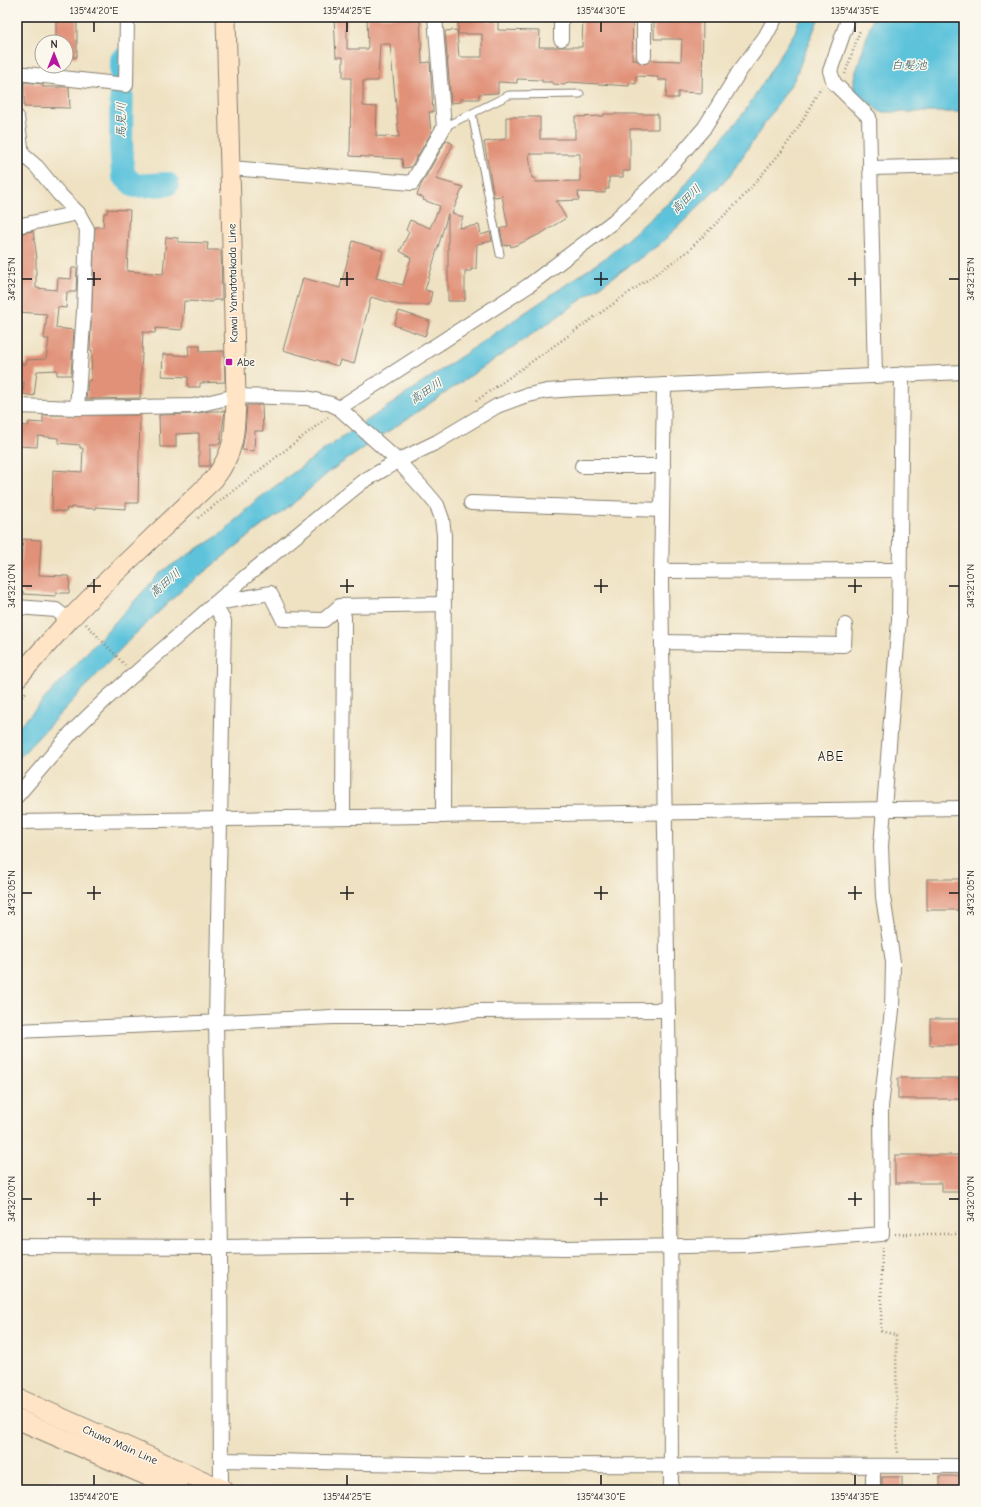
<svg xmlns="http://www.w3.org/2000/svg" width="981" height="1507" font-family="'Comic Neue','Klee One',sans-serif">
<rect width="100%" height="100%" fill="#fbf7ec"/>
<filter id="ink" filterUnits="userSpaceOnUse"><feTurbulence type="fractalNoise" baseFrequency=".025" numOctaves="2"/><feDisplacementMap in="SourceGraphic" scale="8" xChannelSelector="R" yChannelSelector="G"/><feConvolveMatrix kernelMatrix="1 2 1 2 8 2 1 2 1" color-interpolation-filters="sRGB"/></filter>
<filter id="wash" filterUnits="userSpaceOnUse"><feTurbulence type="fractalNoise" baseFrequency=".012" numOctaves="4" result="noise"/><feDisplacementMap in="SourceGraphic" scale="16" xChannelSelector="R" yChannelSelector="G"/><feGaussianBlur stdDeviation="0.9" result="paint"/><feColorMatrix in="noise" values="0 0 0 0 0 0 0 0 0 0 0 0 0 0 0 0 0 1.4 0 .05"/><feComposite in="paint" operator="in"/></filter>
<g filter="url(#wash)">
<rect width="100%" height="100%" fill="#efe2c3"/>
<g fill="#5dc3db" stroke="#3c707c">
<polygon points="800,17 819,17 794,80 728,178 660,244 547,324 330,471 287,509 263,525 184,588 132,637 17,760 17,729 161,572 221,534 254,502 324,450 608,256 675,197 745,111 795,32"/>
<polygon points="873,17 964,17 964,112 880,112 854,90 854,78"/>
</g>
<g fill="none" stroke-linecap="round" stroke-linejoin="round">
<polyline stroke="#5dc3db" stroke-width="24" points="122,60 121,143 123,175 135,186 167,184"/>
</g>
<g id="blocks">
<g fill="#e19178" fill-rule="evenodd">
<polygon points="56,17 77,17 77,57 66,57 66,42 56,42"/>
<path d="M 334,17 L 347,17 L 347,49 L 368,49 L 367,17 L 420,17 L 422,63 L 430,62 L 433,112 L 429,112 L 431,133 L 411,167 L 403,168 L 402,159 L 350,156 L 351,78 L 343,78 L 343,57 L 336,57 ZM 380,44 L 390,44 L 399,137 L 376,136 L 377,107 L 363,106 L 363,81 L 378,81 Z"/>
<polygon points="583,17 633,17 632,60 636,60 644,64 651,60 681,61 682,39 654,39 654,17 703,17 702,93 678,92 678,98 666,98 667,80 658,80 658,77 636,76 636,84 629,83 629,86 569,82 565,83 565,85 553,84 553,82 542,82 542,80 517,79 517,83 498,82 498,93 479,94 479,99 461,99 461,102 451,103 445,31 457,30 459,57 482,57 482,34 458,34 458,19 487,19 488,22 498,21 498,30 540,31 539,47 582,47"/>
<polygon points="24,82 43,84 43,87 69,87 70,108 24,107"/>
<path d="M 604,114 L 658,114 L 658,129 L 630,129 L 630,171 L 623,171 L 623,177 L 609,177 L 609,189 L 605,189 L 605,193 L 578,192 L 579,200 L 556,201 L 566,218 L 542,233 L 519,244 L 511,247 L 510,244 L 504,246 L 500,229 L 508,226 L 502,196 L 494,197 L 484,142 L 506,139 L 506,117 L 540,117 L 540,139 L 575,139 L 575,117 L 604,116 ZM 529,154 L 580,154 L 580,181 L 536,182 L 535,178 L 532,178 Z"/>
<polygon points="446,140 453,144 436,179 463,187 452,213 463,217 459,228 479,225 481,235 490,232 492,241 477,244 476,269 471,269 471,271 465,271 465,301 448,301 448,214 425,290 432,292 429,305 399,305 371,297 354,364 340,360 338,366 283,350 303,278 340,288 353,241 383,251 376,278 403,285 411,258 400,251 409,232 406,230 410,220 430,228 440,206 423,200 424,198 417,195 420,187"/>
<polygon points="107,209 130,210 127,271 163,274 166,237 178,238 178,242 208,243 207,250 221,250 222,300 213,300 213,302 184,301 182,330 156,328 155,333 143,332 140,398 86,399 88,381 91,380 92,350 90,350 95,227 103,227 104,213 107,213"/>
<polygon points="33,231 37,258 36,258 36,288 57,290 58,278 71,279 72,268 77,268 76,292 67,292 66,308 58,307 56,328 74,330 71,375 57,375 57,370 37,371 34,396 23,394 24,382 17,382 17,364 26,364 27,360 46,359 49,339 44,339 47,314 17,312 17,234"/>
<polygon points="399,311 430,321 425,336 394,325"/>
<polygon points="188,346 200,346 200,352 224,351 225,382 200,383 200,387 188,387 188,377 162,376 163,354 189,356"/>
<polygon points="247,405 262,405 263,431 255,431 254,451 242,450 245,432"/>
<polygon points="211,411 225,411 220,444 210,444 210,466 199,466 199,433 176,434 176,447 160,447 159,415 193,414"/>
<polygon points="43,415 140,415 138,503 126,503 126,509 95,507 95,509 71,507 71,509 67,508 66,512 52,510 53,470 82,472 83,448 80,448 80,445 58,443 58,438 38,436 37,447 17,446 17,425 28,426 29,422 43,423"/>
<polygon points="23,539 41,540 39,575 68,576 70,578 69,593 56,593 56,596 23,594 23,591 17,591 17,561 21,561"/>
<rect x="927" y="879" width="37" height="31"/>
<rect x="930" y="1019" width="34" height="26"/>
<rect x="898" y="1078" width="66" height="21"/>
<polygon points="895,1155 964,1155 964,1192 942,1192 942,1183 895,1183"/>
<rect x="940" y="1476" width="24" height="14"/>
<rect x="882" y="1477" width="20" height="13"/>
</g>
</g>
</g>
<g filter="url(#ink)">
<use href="#blocks" fill-opacity="0" stroke="#867f70" stroke-width="1"/>
<g fill="none" stroke-linecap="round" stroke-linejoin="round">
<defs>
<g id="lane">
<polyline points="472,114 500,254"/>
<polyline points="444,127 509,95 580,94"/>
</g>
<g id="street">
<polyline points="644,17 644,56"/>
<polyline points="849,17 830,71 834,83 869,117 875,376"/>
<polyline points="561,39 561,17"/>
<polyline points="17,73 126,85 127,17"/>
<polyline points="17,117 22,154 37,167 59,194 78,213 87,229 84,311 77,408"/>
<polyline points="231,168 412,183 444,127 435,17"/>
<polyline points="870,168 964,166"/>
<polyline points="17,226 78,213"/>
<polyline points="664,385 661,583 670,1143 671,1490"/>
<polyline points="17,406 77,408 193,406 236,396 307,398 331,404 339,408 398,461 427,493 437,505 442,519 444,535 443,816"/>
<polyline points="339,408 528,286 614,221 665,173 705,127 739,72 765,37 776,17"/>
<polyline points="582,466 663,466"/>
<polyline points="471,503 662,510"/>
<polyline points="661,571 900,570"/>
<polyline points="340,606 344,617 343,817"/>
<polyline points="17,607 56,610 69,620"/>
<polyline points="662,642 844,645 845,625"/>
<polyline points="17,796 71,733 106,699 244,578 362,482 398,461 437,442 497,406 524,396 547,391 576,389 964,372"/>
<polyline points="17,822 964,808"/>
<polyline points="17,1031 333,1017 437,1017 475,1011 668,1010"/>
<polyline points="17,1246 220,1247 396,1245 565,1248 745,1245 882,1234 881,1107 892,1010 893,962 883,897 881,846 899,619 902,374"/>
<polyline points="221,1460 458,1465 964,1466"/>
<polyline points="873,1466 873,1490"/>
<polyline points="221,1489 220,1247 216,1022 224,621 214,604 270,593 283,619 324,620 340,606 444,604"/>
</g>
<g id="secondary">
<path d="M 17,678 L 69,620 L 108,580 L 214,479 C 236,450 235,431 236,396 L 226,17"/>
<polyline points="17,1398 224,1490"/>
<polyline points="17,1419 180,1490"/>
</g>
</defs>
<use href="#lane" stroke="#867f70" stroke-width="9"/>
<use href="#street" stroke="#867f70" stroke-width="16"/>
<use href="#secondary" stroke="#867f70" stroke-width="21"/>
<g stroke="#867f70" stroke-width="2.5" stroke-dasharray="1 3" stroke-linecap="butt">
<polyline points="845,74 860,30"/>
<polyline points="476,401 688,251 741,199 782,151 797,130 821,87"/>
<polyline points="198,518 328,417"/>
<polyline points="86,624 125,665"/>
<polyline points="17,702 26,692"/>
<polyline points="895,1234 964,1234"/>
<polyline points="882,1247 881,1331 896,1335 897,1453"/>
</g>
<use href="#lane" stroke="#fff" stroke-width="7"/>
<use href="#street" stroke="#fff" stroke-width="14"/>
<use href="#secondary" stroke="#ffe4c6" stroke-width="19"/>
</g>
</g>
<path fill="none" stroke="#1c1c1c" stroke-width="1.5" d="M 94,22 L 94,32M 347,22 L 347,32M 601,22 L 601,32M 855,22 L 855,32M 94,272 L 94,286M 347,272 L 347,286M 601,272 L 601,286M 855,272 L 855,286M 22,279 L 32,279M 87,279 L 101,279M 340,279 L 354,279M 594,279 L 608,279M 848,279 L 862,279M 949,279 L 959,279M 94,579 L 94,593M 347,579 L 347,593M 601,579 L 601,593M 855,579 L 855,593M 22,586 L 32,586M 87,586 L 101,586M 340,586 L 354,586M 594,586 L 608,586M 848,586 L 862,586M 949,586 L 959,586M 94,886 L 94,900M 347,886 L 347,900M 601,886 L 601,900M 855,886 L 855,900M 22,893 L 32,893M 87,893 L 101,893M 340,893 L 354,893M 594,893 L 608,893M 848,893 L 862,893M 949,893 L 959,893M 94,1192 L 94,1206M 347,1192 L 347,1206M 601,1192 L 601,1206M 855,1192 L 855,1206M 22,1199 L 32,1199M 87,1199 L 101,1199M 340,1199 L 354,1199M 594,1199 L 608,1199M 848,1199 L 862,1199M 949,1199 L 959,1199M 94,1475 L 94,1485M 347,1475 L 347,1485M 601,1475 L 601,1485M 855,1475 L 855,1485"/>
<rect fill="#b5179e" stroke="#fbf7ec" stroke-width="1.5" x="225" y="358" width="8" height="8" rx="2"/>
<g text-anchor="middle" dominant-baseline="central" stroke-width="3" stroke-linejoin="round" paint-order="stroke">
<g font-size="11" fill="#1c1c1c" stroke="#fbf7ec">
<text transform="translate(233 283) rotate(-91)">Kawai Yamatotakada Line</text>
<text transform="translate(120 1445) rotate(24)">Chuwa Main Line</text>
</g>
<g font-size="11" fill="#1c1c1c" stroke="#fbf7ec" text-anchor="start">
<text x="237" y="362">Abe</text>
</g>
<g font-size="12" font-style="italic" fill="#365f68" stroke="#fbf7ec">
<text x="909" y="65">白髪池</text>
<text transform="translate(121 120) rotate(-89)">馬見川</text>
<text transform="translate(686 199) rotate(-44)">高田川</text>
<text transform="translate(426 391) rotate(-34)">高田川</text>
<text transform="translate(165 583) rotate(-41)">高田川</text>
</g>
<g font-size="13" letter-spacing="1" fill="#1c1c1c" stroke="#fbf7ec">
<text x="831" y="756">ABE</text>
</g>
</g>
<rect width="981" height="1507" fill="none" stroke="#fbf7ec" stroke-width="44"/>
<g transform="translate(54 54)"><circle r="19" fill="#fbf7ec" stroke="#a29f99"/>
<path d="M0-3L7 15L0 10L-7 15Z" fill="#b5179e"/>
<text y="-6" font-size="11" font-weight="bold" text-anchor="middle" fill="#1c1c1c">N</text>
</g>
<rect x="22" y="22" width="937" height="1463" fill="none" stroke="#1c1c1c" stroke-width="1.5"/>
<g font-size="10" text-anchor="middle" fill="#1c1c1c">
<text x="94" y="14">135°44'20"E</text>
<text x="347" y="14">135°44'25"E</text>
<text x="601" y="14">135°44'30"E</text>
<text x="855" y="14">135°44'35"E</text>
<text transform="translate(11 279) rotate(-90)" y="4">34°32'15"N</text>
<text transform="translate(970 279) rotate(-90)" y="4">34°32'15"N</text>
<text transform="translate(11 586) rotate(-90)" y="4">34°32'10"N</text>
<text transform="translate(970 586) rotate(-90)" y="4">34°32'10"N</text>
<text transform="translate(11 893) rotate(-90)" y="4">34°32'05"N</text>
<text transform="translate(970 893) rotate(-90)" y="4">34°32'05"N</text>
<text transform="translate(11 1199) rotate(-90)" y="4">34°32'00"N</text>
<text transform="translate(970 1199) rotate(-90)" y="4">34°32'00"N</text>
<text x="94" y="1500">135°44'20"E</text>
<text x="347" y="1500">135°44'25"E</text>
<text x="601" y="1500">135°44'30"E</text>
<text x="855" y="1500">135°44'35"E</text>
</g>
</svg>
